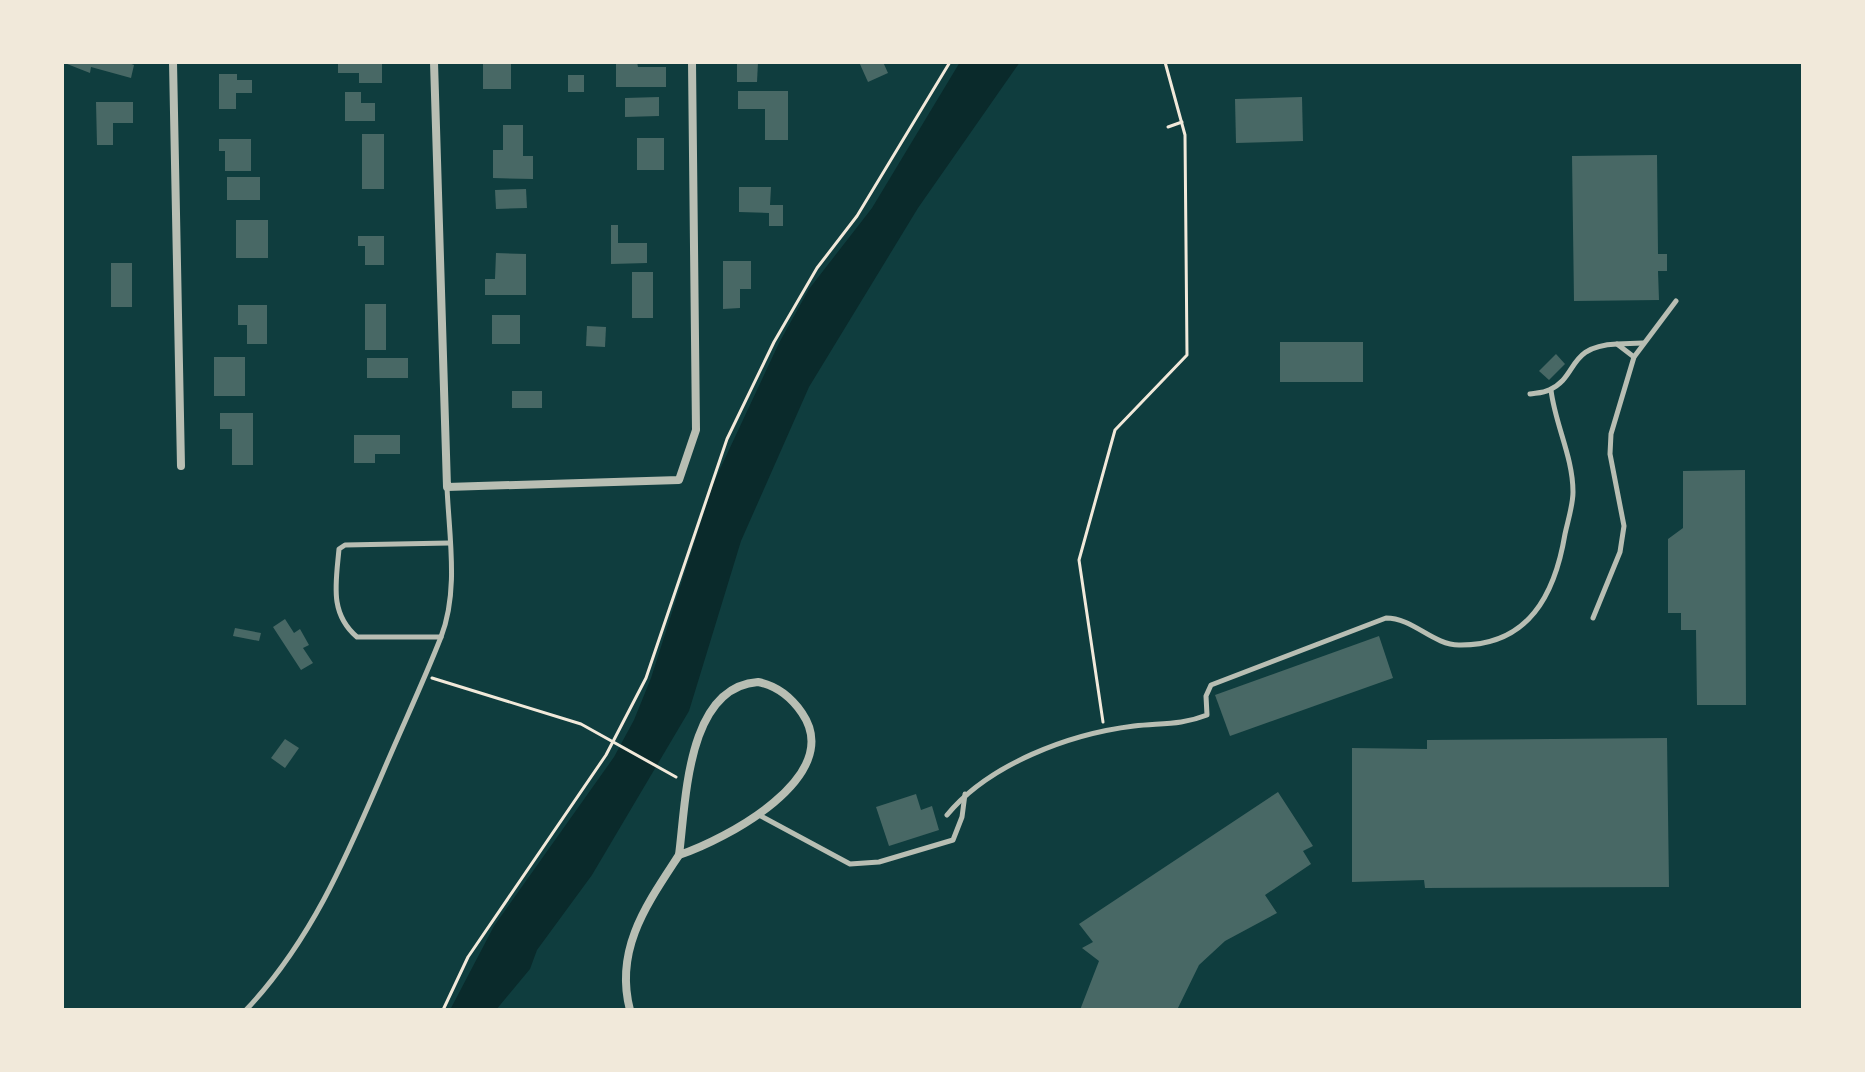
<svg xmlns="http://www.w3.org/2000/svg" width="1865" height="1072" font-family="Raleway,sans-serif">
<rect width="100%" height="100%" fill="#0f3d3e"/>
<polygon fill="#0a2a2b" points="960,62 1020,62 918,208 809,387 741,541 689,711 592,875 537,950 530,969 496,1010 450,1010 494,926 614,757 634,720 651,678 713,484 779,343 809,289 872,208"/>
<g fill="#486865">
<polygon points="62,62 126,62 134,65 131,78 91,67 90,73"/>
<polygon points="338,62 382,62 382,83 359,83 359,73 338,73"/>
<rect x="483" y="62" width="28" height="27"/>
<polygon points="616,62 637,62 638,67 666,67 666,87 616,87"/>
<polygon points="737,62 758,62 757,82 737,82"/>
<polygon points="859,62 883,62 888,73 868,82"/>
<polygon points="219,74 237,74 237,80 252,80 252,93 236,93 236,109 219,109"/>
<rect x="568" y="75" width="16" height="17"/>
<polygon points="738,91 788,91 788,140 765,140 765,109 738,109"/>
<polygon points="345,92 361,92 361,103 375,103 375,121 345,121"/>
<polygon points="659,97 659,116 625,117 625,98"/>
<polygon points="1302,97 1303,141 1236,143 1235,99"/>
<polygon points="96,102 133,102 133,123 113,123 113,145 97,145"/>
<polygon points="503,125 523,125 523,156 533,156 533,179 493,178 493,150 503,150"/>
<rect x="362" y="134" width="22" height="55"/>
<rect x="637" y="138" width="27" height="32"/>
<polygon points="219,139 251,139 251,171 225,171 225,151 219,151"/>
<polygon points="1657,155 1658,254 1667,254 1667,271 1658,271 1659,300 1574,301 1572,156"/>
<rect x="227" y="177" width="33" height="23"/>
<polygon points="739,187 771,187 770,205 783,205 783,226 769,226 769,213 739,212"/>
<polygon points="526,189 527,208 496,209 495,190"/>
<rect x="236" y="220" width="32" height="38"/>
<polygon points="611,225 618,225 618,243 647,243 647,263 611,264"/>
<polygon points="358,236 384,236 384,265 365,265 365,246 358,246"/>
<polygon points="496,253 526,254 526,295 485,295 485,279 495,279"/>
<polygon points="723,261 751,261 751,289 740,289 740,308 723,309"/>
<rect x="111" y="263" width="21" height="44"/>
<rect x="632" y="272" width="21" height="46"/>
<rect x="365" y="304" width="21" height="46"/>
<polygon points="238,305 267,305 267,344 247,344 247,325 238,325"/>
<rect x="492" y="315" width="28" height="29"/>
<polygon points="587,326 606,327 605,347 586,346"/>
<rect x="1280" y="342" width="83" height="40"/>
<polygon points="1556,354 1565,364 1549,380 1539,371"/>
<rect x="214" y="357" width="31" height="39"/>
<rect x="367" y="358" width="41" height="20"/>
<rect x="512" y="391" width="30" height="17"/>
<polygon points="220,413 253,413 253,465 232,465 232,429 220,429"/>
<polygon points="354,435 400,435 400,454 375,454 375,463 354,463"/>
<polygon points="1745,470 1746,705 1697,705 1696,630 1681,630 1681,613 1668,613 1668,539 1683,528 1683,471"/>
<polygon points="285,619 294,633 300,629 309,645 303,648 313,663 301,670 273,627"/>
<polygon points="235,628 261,633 259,641 233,636"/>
<polygon points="1379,636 1393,678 1230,736 1215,695"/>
<polygon points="1667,738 1669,887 1425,888 1424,880 1352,882 1352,748 1427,749 1427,740"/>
<polygon points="285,739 299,748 285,768 271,758"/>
<polygon points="1278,792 1313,846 1303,851 1311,864 1265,895 1277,913 1225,941 1199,965 1177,1010 1080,1010 1099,961 1082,948 1093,942 1079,924"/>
<polygon points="916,794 921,810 932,806 939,830 889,846 876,807"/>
</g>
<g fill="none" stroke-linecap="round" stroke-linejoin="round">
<g stroke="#f1e9da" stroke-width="3">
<polyline points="1168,127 1182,122"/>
<polyline points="432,678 581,724 676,777"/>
<polyline points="1103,722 1079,560 1115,430 1187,355 1185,135 1165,62"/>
<polyline points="443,1010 468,957 606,755 646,678 727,439 774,342 817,268 857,216 950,62"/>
</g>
<g stroke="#b8beb3" stroke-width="5">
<polyline points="1634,357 1617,344 1643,343"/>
<path d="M 1530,394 C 1535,393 1544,393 1549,390 C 1579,377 1566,346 1617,344"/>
<polyline points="1593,618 1620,552 1624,526 1610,454 1611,434 1634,357 1676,301"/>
<path d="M 441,637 L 357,637 C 329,613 336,583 339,549 L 345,545 L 449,543"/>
<polyline points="759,815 850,864 879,862 953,840 962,817 965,794"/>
<path d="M 947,815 C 989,764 1069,734 1134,726 C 1161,723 1182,725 1207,715 L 1206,696 L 1211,685 L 1386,618 C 1413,618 1433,645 1459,645 C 1529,646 1555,594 1565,534 C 1568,520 1573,505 1573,492 C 1573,457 1555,424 1551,390"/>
<path d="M 246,1010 C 311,941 346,858 383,772 C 402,727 423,683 441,637 C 459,591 449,536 447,487"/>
</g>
<g stroke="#b8beb3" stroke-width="8">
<polyline points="173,62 181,466"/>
<polyline points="434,62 447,487 679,480 696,430 692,62"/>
<path d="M 758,682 C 778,686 791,697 802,713 C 846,777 724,840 679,855 C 686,803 686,687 758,682 Z"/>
<path d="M 630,1010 C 614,949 647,904 679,855"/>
</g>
</g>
<rect width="1865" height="1072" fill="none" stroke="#f1e9da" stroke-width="128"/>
</svg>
